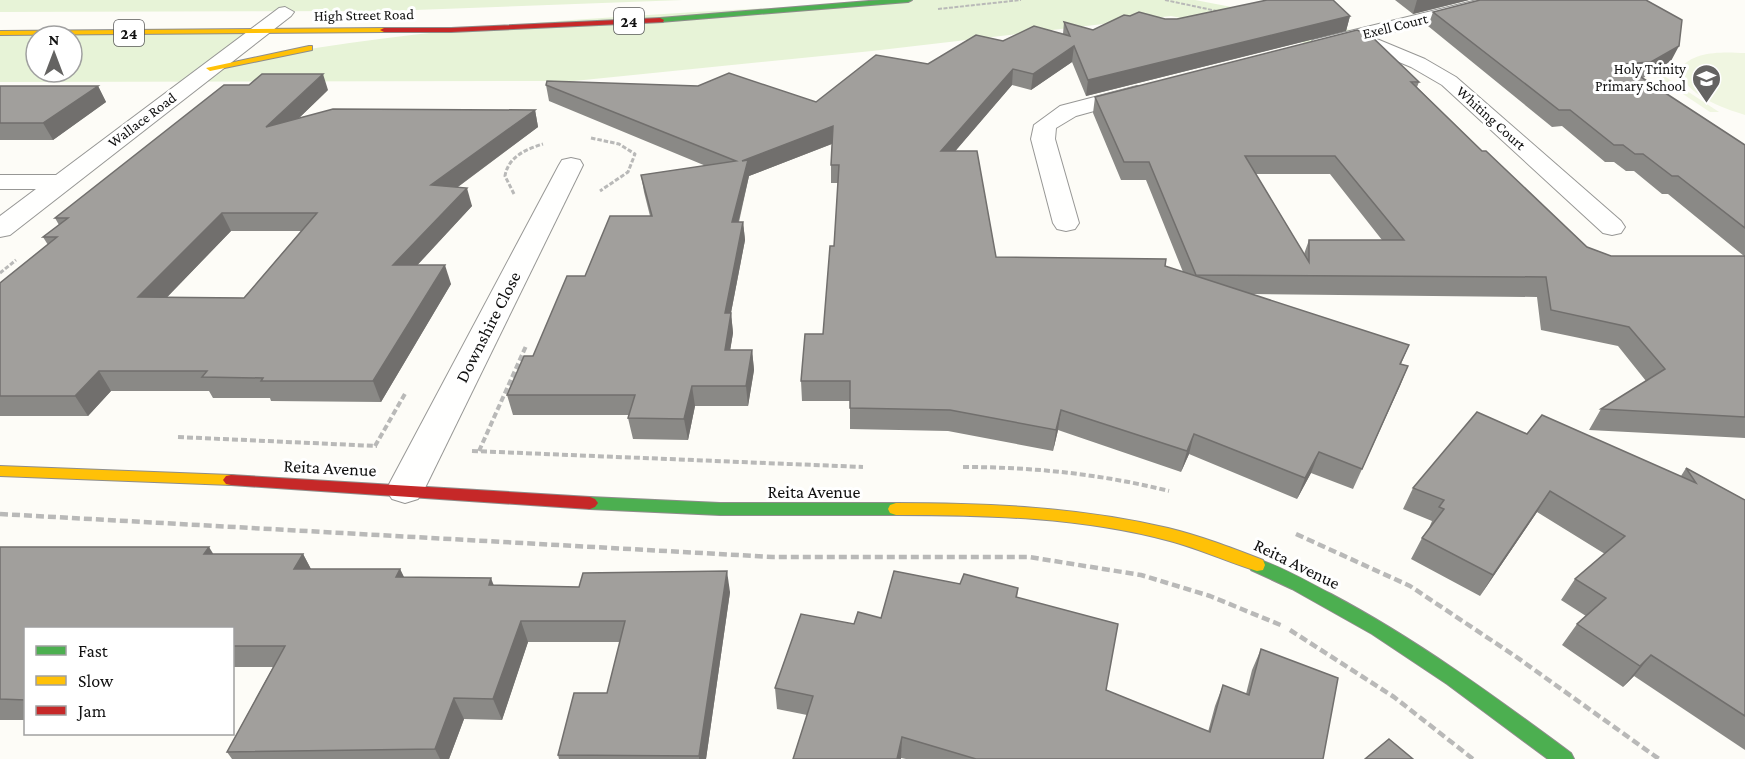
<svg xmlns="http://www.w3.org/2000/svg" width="1745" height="759" font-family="'Crimson Pro',serif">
<rect width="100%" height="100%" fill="#fdfcf7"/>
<g fill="#e7f3d7" fill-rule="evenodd">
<polygon points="0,0 683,0 388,11 0,12"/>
<path d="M 908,0 L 1195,0 L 1366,33 L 1315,45 L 1171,16 L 872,51 L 574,81 L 0,82 L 0,33 L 258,32 L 212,67 C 440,19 676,15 908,0 ZM 36,36 L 72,36 L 72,72 L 36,72 Z"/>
</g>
<g fill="#f0f6e1">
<path d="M 1745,53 L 1745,115 C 1723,108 1684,95 1680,69 C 1694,50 1724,52 1745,53 Z"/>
<polygon points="1647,70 1655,70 1719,112 1710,112"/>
</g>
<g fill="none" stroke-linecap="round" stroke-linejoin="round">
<defs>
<g id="street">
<polygon points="1477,0 1508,0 1505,4 1372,37 1425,59 1456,77 1621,221 1625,227 1621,233 1612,235 1603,233 1442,85 1411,67 1351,42 1320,50 1310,44 1313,40"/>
<polygon points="285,7 294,12 291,16 10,235 0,237 0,216 36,189 0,189 0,175 56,175 279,8"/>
<polygon points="1137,86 1145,87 1148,92 1145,97 1076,116 1056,128 1055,139 1079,223 1075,229 1066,231 1057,229 1053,223 1031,139 1034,125 1060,106"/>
<polygon points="571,158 580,160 583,165 424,490 418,499 405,503 392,499 386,490 559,165 562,160"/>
</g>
<g id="fast">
<polygon points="881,0 912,0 908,2 660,22 656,20 660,18"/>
<polygon points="590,497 720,503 896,503 902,505 904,509 902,513 896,515 720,515 590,509 585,507 582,503 585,499"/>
<path d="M 1257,559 C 1283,567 1307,582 1331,594 C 1416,639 1494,696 1571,753 L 1574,759 L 1548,759 L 1447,684 L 1372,634 L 1292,589 L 1251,570 L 1249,565 L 1251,560 Z"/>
</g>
<g id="slow">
<polygon points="387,28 388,30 384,32 0,35 0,31"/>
<polygon points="309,46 312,46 312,50 210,71 206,68"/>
<polygon points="0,466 231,475 236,476 239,480 236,484 231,485 0,476"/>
<path d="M 896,503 C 988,503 1078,507 1168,528 C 1201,536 1232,548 1263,560 L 1265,565 L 1263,570 L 1257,571 C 1228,562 1200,549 1170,541 C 1081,517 988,515 896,515 L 890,513 L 888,509 L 890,505 Z"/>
</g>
<g id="jam">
<polygon points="660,18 664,20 663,22 451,32 384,32 380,30 384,28 451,28"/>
<polygon points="231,475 590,497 595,499 598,503 595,507 590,509 231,485 226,484 223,480 226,476"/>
</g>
</defs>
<use href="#street" stroke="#979795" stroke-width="2"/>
<use href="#fast" stroke="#8e8d8b" stroke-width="2"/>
<use href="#slow" stroke="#8e8d8b" stroke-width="2"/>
<use href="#jam" stroke="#8e8d8b" stroke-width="2"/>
<g stroke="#b9b9b8" stroke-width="2" stroke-dasharray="4 1.5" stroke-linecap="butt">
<polyline points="1165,0 1217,11"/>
<polyline points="938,9 1021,0"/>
</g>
<g stroke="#b9b9b8" stroke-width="3" stroke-dasharray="4.5 2" stroke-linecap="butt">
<polyline points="591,138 619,144 635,154 628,172 600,191"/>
<path d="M 514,194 L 505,176 C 508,157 526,149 543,144"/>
<polyline points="0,273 16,260"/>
</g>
<g stroke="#b9b9b8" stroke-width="4" stroke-dasharray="6 3" stroke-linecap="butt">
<polyline points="178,437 377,446"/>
<polyline points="375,446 406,392"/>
<polyline points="472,451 863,467"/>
<polyline points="479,451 526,346"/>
<path d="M 963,467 C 1033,467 1101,474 1169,491"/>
</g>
<g stroke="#b9b9b8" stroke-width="4.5" stroke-dasharray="8 4" stroke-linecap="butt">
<polyline points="0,514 773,557 1029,557 1141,575 1210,596 1283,626"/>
<polyline points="1296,534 1410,586 1515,656 1659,759"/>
<polyline points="1290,630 1394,697 1473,759"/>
</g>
<use href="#street" fill="#fffffe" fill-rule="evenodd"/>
<use href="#fast" fill="#4caf50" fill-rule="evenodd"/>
<use href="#slow" fill="#ffc107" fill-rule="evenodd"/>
<use href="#jam" fill="#c62828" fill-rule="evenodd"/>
</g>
<g fill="#8a8986" fill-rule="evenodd">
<polygon points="1395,0 1469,0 1413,14"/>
<path d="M 1433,12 L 1671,61 L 1642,78 L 1745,145 L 1745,438 L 1589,430 L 1601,409 L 1646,381 L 1618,346 L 1541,330 L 1537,297 L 1251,294 L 1409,345 L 1401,364 L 1408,366 L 1353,489 L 1311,473 L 1297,499 L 1189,454 L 1181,472 L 1058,430 L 1053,451 L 948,431 L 850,429 L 850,401 L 802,401 L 801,381 L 823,334 L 834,246 L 838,183 L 831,183 L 831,165 L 832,144 L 749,176 L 739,222 L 743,222 L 745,240 L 731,313 L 733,333 L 730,350 L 752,350 L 754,370 L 748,406 L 695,406 L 688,440 L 633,439 L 628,418 L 629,415 L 513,415 L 507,395 L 585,276 L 650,216 L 644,192 L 641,175 L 706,166 L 549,101 L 546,85 L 816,102 L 928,64 L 1003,41 L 1063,34 L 1064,22 L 1093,30 L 1130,16 L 1165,19 L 1350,16 L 1346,31 L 1086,96 L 1072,62 L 1031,90 L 1012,85 L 955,151 L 996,257 L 1165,266 L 1183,272 L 1146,180 L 1121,180 L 1093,113 L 1095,97 L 1419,82 L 1417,87 L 1482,151 L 1587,247 L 1611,256 L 1744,256 L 1668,194 L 1662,194 L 1634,171 L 1626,171 L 1614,162 L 1605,162 L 1562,126 L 1552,127 L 1428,26 ZM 1256,174 L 1330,174 L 1382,240 L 1309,240 L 1304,254 Z"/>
<polygon points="0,86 98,86 106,102 53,140 0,140"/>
<path d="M 328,90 L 299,118 L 535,110 L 538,127 L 458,187 L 472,206 L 417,265 L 451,284 L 381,402 L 271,401 L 270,398 L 213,398 L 209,391 L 111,391 L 88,416 L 0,416 L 0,283 L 48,245 L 43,237 L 59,225 L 55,218 ZM 231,231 L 301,231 L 244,298 L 167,297 Z"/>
<polygon points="1527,434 1681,476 1686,468 1745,500 1745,750 1634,676 1623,687 1562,645 1577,624 1586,616 1561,600 1575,579 1605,554 1537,512 1480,596 1411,559 1422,538 1429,528 1432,521 1403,509 1413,488"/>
<polygon points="0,547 213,554 303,554 311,569 400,569 404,577 494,585 730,592 706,759 559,759 558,755 607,693 620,642 528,642 502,720 464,719 449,759 232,759 227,752 273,667 232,667 232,628 26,628 26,720 0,720"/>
<polygon points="960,584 1018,588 1017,598 1106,690 1208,732 1215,706 1223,685 1246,694 1252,670 1261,649 1323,759 906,759 901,758 901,759 793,759 807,715 777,709 775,688 854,624 881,618"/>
</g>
<g fill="#716f6d">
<polygon points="1417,0 1469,0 1413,14"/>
<polygon points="1350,16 1346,31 1086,96 1088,80"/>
<polygon points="1074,46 1072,62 1031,90 1033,74"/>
<polygon points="1679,46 1671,61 1643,78 1651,62"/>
<polygon points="1013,69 1012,85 940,169 941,151"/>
<polygon points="323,74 328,90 273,143 266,127"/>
<polygon points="98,86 106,102 53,140 43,123"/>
<polygon points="535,110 538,127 436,203 431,185"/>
<polygon points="833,126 834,143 749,176 734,240 732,222 742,161"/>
<polygon points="467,188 472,206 400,284 393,265"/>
<polygon points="222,213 231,231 149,316 138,297"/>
<polygon points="743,222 745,240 727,333 725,313"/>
<polygon points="445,265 451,284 381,402 373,381"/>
<polygon points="731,313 733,333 727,370 725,350"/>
<polygon points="752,350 754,370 748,406 746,386"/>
<polygon points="1408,366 1400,386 1353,489 1362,469"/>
<polygon points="99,371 111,391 88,416 75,396"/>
<polygon points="692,386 695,406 688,440 684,419"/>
<polygon points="1061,410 1058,430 1053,451 1056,430"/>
<polygon points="1194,434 1189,454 1181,472 1187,451"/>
<polygon points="1319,452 1311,473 1297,499 1305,478"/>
<polygon points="1550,491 1537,512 1480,596 1493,575"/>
<polygon points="209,547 222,568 204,554"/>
<polygon points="303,554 314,575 294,569"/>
<polygon points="400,569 410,590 396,577"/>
<polygon points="727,571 730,592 706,759 699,759 699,756"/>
<polygon points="491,578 499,599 489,585"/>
<polygon points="521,621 528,642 502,720 493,699"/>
<polygon points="1651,655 1634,676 1623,687 1640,666"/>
<polygon points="454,698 464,719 449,759 440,759 435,749"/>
<polygon points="902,737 901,759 897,759"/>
</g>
<g fill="#a19f9c" stroke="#716f6d" stroke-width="1.5" fill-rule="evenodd">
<polygon points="1267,0 1333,0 1350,16 1088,80 1074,46 1033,74 1013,69 941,151 977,151 996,257 1166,259 1165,266 1409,345 1400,364 1408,366 1362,469 1319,452 1305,478 1194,434 1187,451 1061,410 1056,430 950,410 850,408 850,381 801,381 805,334 823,334 830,246 834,246 839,165 831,165 833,126 742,161 748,160 732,222 743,222 725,313 731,313 725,350 752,350 746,386 692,386 684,419 628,418 635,395 507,395 524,356 533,356 567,276 585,276 610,216 652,216 641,175 736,161 546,85 547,81 698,86 729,73 816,102 876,55 928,64 976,35 1003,41 1034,26 1070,36 1064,22 1093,30 1124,15 1130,16 1139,12 1165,19 1177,19"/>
<polygon points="1480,0 1646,0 1682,20 1679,46 1651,62 1621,64 1745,145 1745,228 1678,176 1672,176 1643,154 1635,154 1623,145 1614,145 1570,110 1559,110 1433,12"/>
<path d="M 1357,30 L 1371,36 L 1419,82 L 1411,82 L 1482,151 L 1486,151 L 1587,247 L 1611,256 L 1745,256 L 1745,417 L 1601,409 L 1665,369 L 1629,327 L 1551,310 L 1546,277 L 1196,275 L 1149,162 L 1124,162 L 1095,97 ZM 1245,156 L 1335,156 L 1404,240 L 1309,240 L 1309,262 Z"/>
<path d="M 262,74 L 323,74 L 266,127 L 333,109 L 535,110 L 431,185 L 467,188 L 393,265 L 445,265 L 373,381 L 261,381 L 263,378 L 202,377 L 207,371 L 99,371 L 75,396 L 0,396 L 0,283 L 57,237 L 43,237 L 68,218 L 55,218 L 224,85 L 249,85 ZM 222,213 L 317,213 L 244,298 L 138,297 Z"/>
<polygon points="0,86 98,86 43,123 0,123"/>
<polygon points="1477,412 1527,434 1542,415 1696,483 1686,468 1745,500 1745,716 1651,655 1640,666 1577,624 1606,598 1575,579 1625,536 1550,491 1493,575 1422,538 1444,509 1439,507 1444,500 1413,488"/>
<polygon points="0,547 209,547 204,554 303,554 294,569 400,569 396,577 491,578 489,585 579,587 583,573 727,571 699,756 558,755 574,693 607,693 625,621 521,621 493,699 454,698 435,749 227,752 285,646 232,646 232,628 26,628 26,700 0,699"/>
<polygon points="894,571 960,584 964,574 1018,588 1016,597 1118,624 1106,690 1210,732 1223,685 1249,695 1261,649 1338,678 1323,759 976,759 902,737 897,759 793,759 813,696 775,688 801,614 854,624 858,612 881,618"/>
<polygon points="1389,739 1413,759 1365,759"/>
</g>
<defs>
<symbol id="school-pin" viewBox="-11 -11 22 30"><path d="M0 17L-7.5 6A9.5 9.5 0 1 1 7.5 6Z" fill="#646362" stroke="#fff"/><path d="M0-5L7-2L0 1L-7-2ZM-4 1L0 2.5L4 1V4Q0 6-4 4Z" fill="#fff"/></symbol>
</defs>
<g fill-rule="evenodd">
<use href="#school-pin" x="1690" y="62" width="33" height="45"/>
</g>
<g text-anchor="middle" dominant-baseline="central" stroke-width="6" stroke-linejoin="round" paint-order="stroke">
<g font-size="15" fill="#111" stroke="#fff">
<text transform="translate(364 15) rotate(-1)">High Street Road</text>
<text transform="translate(1395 26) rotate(-14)">Exell Court</text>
<text transform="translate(1491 118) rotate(42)">Whiting Court</text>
<text transform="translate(142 120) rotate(-37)">Wallace Road</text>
</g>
<g font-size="15" fill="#111" stroke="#fff" text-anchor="end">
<text x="1686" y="69">Holy Trinity<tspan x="1686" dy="17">Primary School</tspan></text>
</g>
<g fill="#fff" stroke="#585858" stroke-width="1.5">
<rect x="614" y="8" width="30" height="26" rx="4.5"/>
<rect x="114" y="20" width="30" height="26" rx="4.5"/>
</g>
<g font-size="16" font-weight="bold" fill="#111">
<text x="629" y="21">24</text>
<text x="129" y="33">24</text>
</g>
<g font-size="18" fill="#111" stroke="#fff">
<text transform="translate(488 327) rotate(-63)">Downshire Close</text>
<text transform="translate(330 468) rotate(3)">Reita Avenue</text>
<text x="814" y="492">Reita Avenue</text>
<text transform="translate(1297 564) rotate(26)">Reita Avenue</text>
</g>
</g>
<rect x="24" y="627" width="210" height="108" fill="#ffffff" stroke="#a0a0a0" stroke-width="1.5"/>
<rect x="36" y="646" width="30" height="9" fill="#4caf50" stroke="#a0a0a0" stroke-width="1.5"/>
<text x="78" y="657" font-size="18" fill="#111111">Fast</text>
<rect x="36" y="676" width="30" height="9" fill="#ffc107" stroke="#a0a0a0" stroke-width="1.5"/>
<text x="78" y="687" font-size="18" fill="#111111">Slow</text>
<rect x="36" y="706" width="30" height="9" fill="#c62828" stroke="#a0a0a0" stroke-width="1.5"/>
<text x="78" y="717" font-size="18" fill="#111111">Jam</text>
<g transform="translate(54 54)"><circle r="28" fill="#ffffff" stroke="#a0a0a0" stroke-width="1.5"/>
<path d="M0-4.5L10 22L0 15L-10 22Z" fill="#646362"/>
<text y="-9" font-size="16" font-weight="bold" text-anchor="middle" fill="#111111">N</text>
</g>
</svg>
